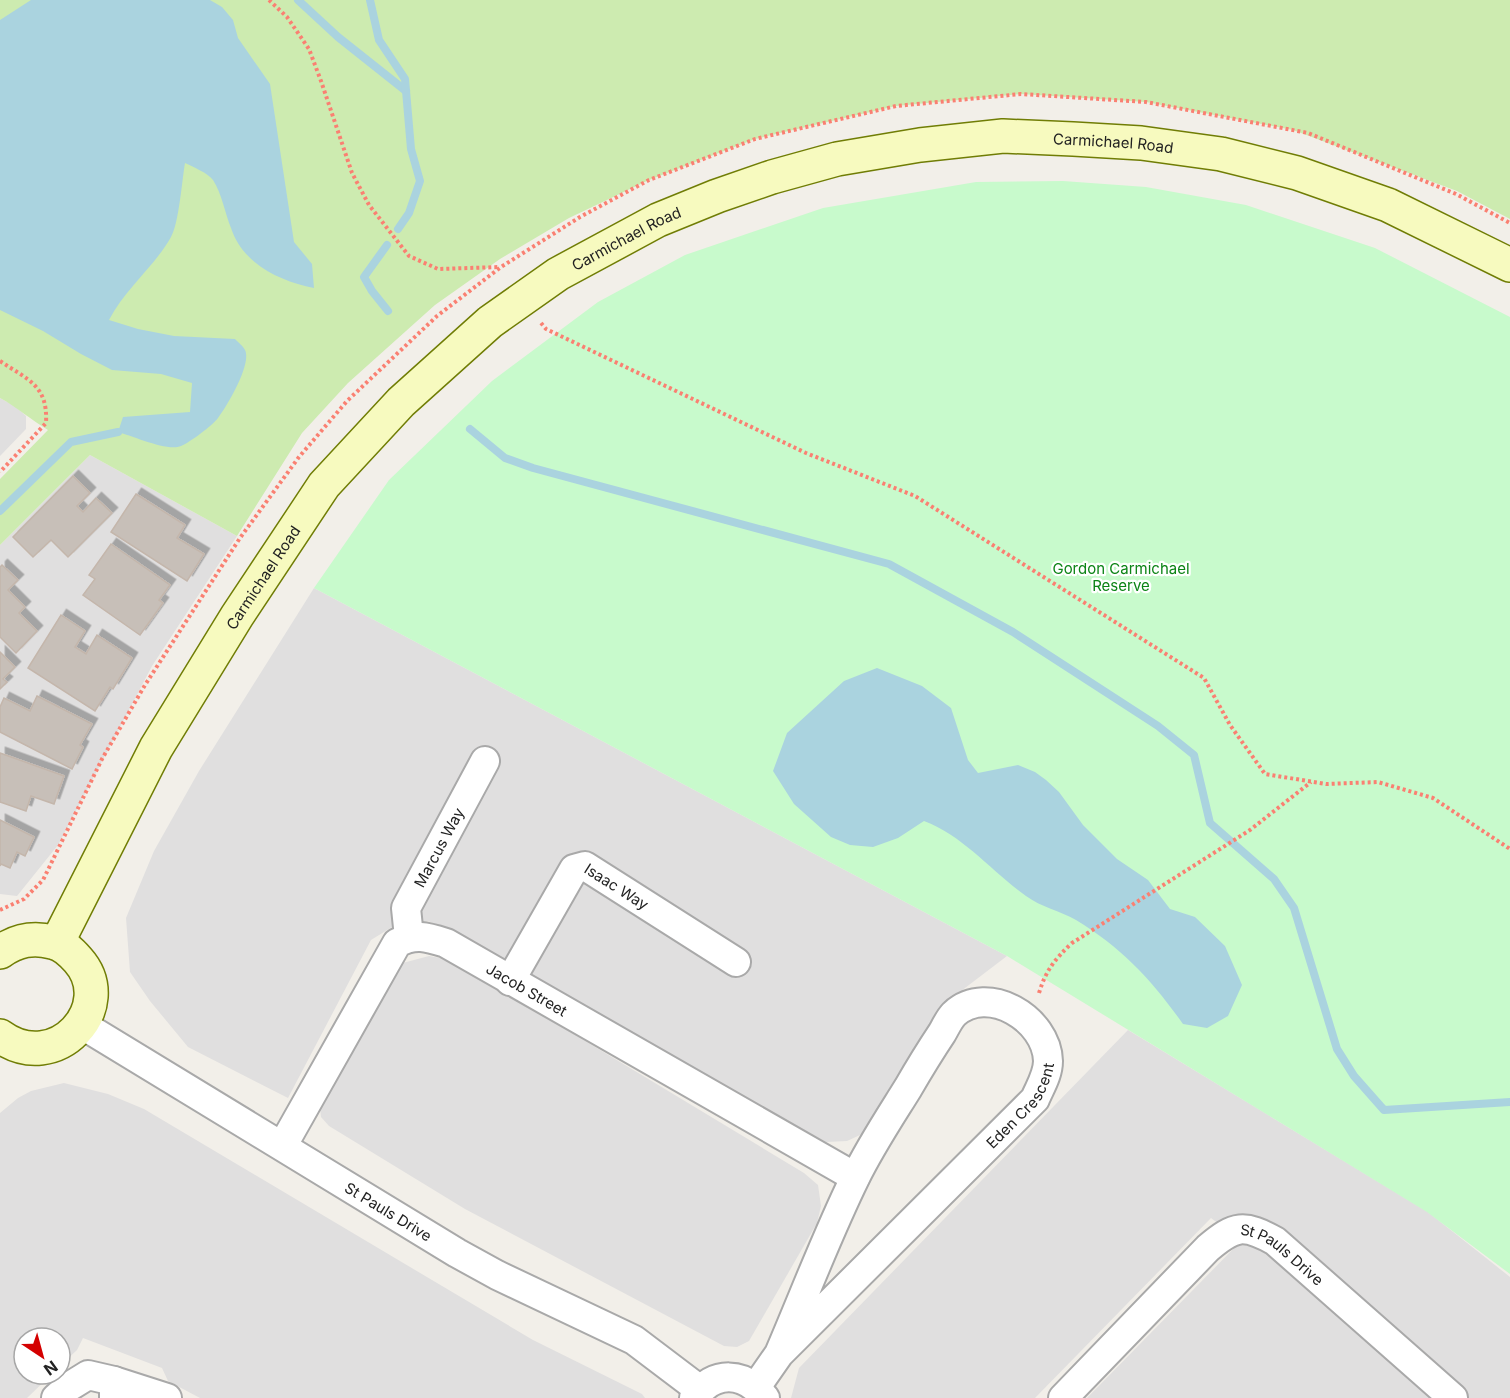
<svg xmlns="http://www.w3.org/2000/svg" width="1510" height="1398" font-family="Inter,sans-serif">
<defs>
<filter id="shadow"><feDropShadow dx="5.5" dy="-5.5" stdDeviation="0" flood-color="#0004"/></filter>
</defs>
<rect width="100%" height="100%" fill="#f2efe9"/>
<g fill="#e0dfdf">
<polygon points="0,398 16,407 26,416 26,429 0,456"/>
<polygon points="90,455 237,536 152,666 58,845 17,896 0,894 0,545"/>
<polygon points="314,588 1007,956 965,988 938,1012 871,1130 847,1141 826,1142 446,929 428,921 392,927 371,940 288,1098 188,1047 150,1001 130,972 126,918 154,851 199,771"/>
<polygon points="429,956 451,960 804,1173 818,1185 821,1206 817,1223 749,1341 737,1347 724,1346 465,1209 329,1126 321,1117 320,1108 399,964"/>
<polygon points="1128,1030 1428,1212 1510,1277 1510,1398 1087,1398 1241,1241 1211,1218 1035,1398 791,1398 799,1368"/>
<polygon points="64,1083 108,1094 144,1109 533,1340 642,1394 645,1398 200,1398 168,1381 162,1368 83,1338 77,1350 60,1366 60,1338 24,1338 24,1374 52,1374 27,1398 0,1398 0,1113 18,1098 31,1091"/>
</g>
<path fill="#cdebb0" d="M 0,0 L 1510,0 L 1510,219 L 1457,191 L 1293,130 L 1146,102 L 1021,94 L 896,106 L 755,139 L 649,180 L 569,218 L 500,259 L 435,305 L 348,383 L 302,433 L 237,536 L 90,455 L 0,545 L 0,479 L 48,430 C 31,420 17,407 0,398 Z"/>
<polygon fill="#c8facc" points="1063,181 1146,187 1246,205 1375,248 1510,317 1510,1274 1427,1212 1007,956 314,588 389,480 492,381 598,302 685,255 823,208 976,182"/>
<g fill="#aad3df">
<path d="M 31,0 L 210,0 L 222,7 L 233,20 L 238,38 L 270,84 L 294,242 L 312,264 L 314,288 C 279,281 243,264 231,228 C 225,213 222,194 213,180 C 208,173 193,167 185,163 C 182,180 179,223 171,237 C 154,267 125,289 109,320 L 138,329 L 174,336 L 235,339 C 238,342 243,346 245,350 C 252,364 227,406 218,418 C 213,425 189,443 181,446 C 168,452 133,436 118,432 L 123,417 L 190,412 L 192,383 L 161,374 L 112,370 L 81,354 L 43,331 L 0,310 L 0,20 Z"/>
<path d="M 877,668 L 922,686 L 951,708 L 968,760 L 978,773 L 1018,765 L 1035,772 L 1046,780 L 1059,792 L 1083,825 L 1117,859 L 1148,880 L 1170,909 L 1195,917 L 1225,946 L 1242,985 L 1228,1016 L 1207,1028 L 1183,1024 C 1152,980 1122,948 1076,920 C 1060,911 1041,907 1026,896 C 992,872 964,836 924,821 L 898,838 L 873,847 L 850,845 L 831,837 L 794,804 L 773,771 L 787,733 L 844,681 Z"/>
</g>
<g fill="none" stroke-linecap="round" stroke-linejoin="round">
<g stroke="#aad3df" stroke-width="8">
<polyline points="298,0 338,37 406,91"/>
<polyline points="370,0 379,40 405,79 411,149 420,181 409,213 398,229"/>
<polyline points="387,245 364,277 372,291 388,311"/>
<polyline points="470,429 505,458 533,468 889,564 1013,632 1158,726 1194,755 1210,823 1274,879 1294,908 1337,1049 1354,1076 1384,1110 1510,1102"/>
<polyline points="0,511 71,442 118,432"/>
</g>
</g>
<g fill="#c7bfb8" stroke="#c4b6ab" stroke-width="1.5" filter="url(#shadow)">
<polygon points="73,476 90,493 77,506 83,512 96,498 112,513 68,557 51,540 33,557 13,537"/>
<polygon points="136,494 185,525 177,538 204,554 187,581 111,532"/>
<polygon points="111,544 170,585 159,600 163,603 140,635 83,595 95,579 89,575"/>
<polygon points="2,565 18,580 8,590 25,607 19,613 37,631 16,653 0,637 0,567"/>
<polygon points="61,615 85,631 75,647 86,654 97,635 132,658 113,689 110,687 95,711 28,668"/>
<polygon points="0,652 15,667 3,679 7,682 0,689"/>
<polygon points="37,696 92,724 80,745 83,747 72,769 0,732 0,707 4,698 30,711"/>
<polygon points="0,753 64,776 54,804 31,796 26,811 0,802"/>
<polygon points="0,820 34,837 25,856 17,852 10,868 1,864 0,866"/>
</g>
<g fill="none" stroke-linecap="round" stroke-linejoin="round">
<defs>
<g id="street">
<path id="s1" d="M 409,937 L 406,908 L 485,761"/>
<path id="s2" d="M 510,981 L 574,869 L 585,866 L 736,962"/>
<path id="s3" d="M 81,1024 L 457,1253 L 497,1275 L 634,1340 L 700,1390"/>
<path id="s4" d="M 283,1145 L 397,943 C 415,933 427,937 446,943 L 855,1177"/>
<path id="s5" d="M 756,1387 L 779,1354 L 1035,1099 C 1040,1087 1048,1075 1048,1061 C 1047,1019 988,983 954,1014 C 949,1019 945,1028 942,1033 C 930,1051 919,1069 908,1088 C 890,1117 870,1147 855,1178 C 827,1235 804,1296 779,1354"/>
<polyline points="56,1398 67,1388 88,1375 114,1381"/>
<polyline points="114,1398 114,1381 167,1398"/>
<path d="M 694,1398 C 714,1370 744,1371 765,1398"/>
<path id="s6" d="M 1063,1398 L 1208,1248 C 1235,1225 1244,1224 1275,1241 L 1453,1398"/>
</g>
<g id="secondary">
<path id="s7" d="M 57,943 L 156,748 L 237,616 L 324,485 L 401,402 L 490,322 L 558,274 L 658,220 L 717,196 L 772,177 L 837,159 L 920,145 L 1003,136 L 1073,139 L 1141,143 L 1221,154 L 1297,173 L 1388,205 L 1510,265"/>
<path d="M 0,952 C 17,940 33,937 52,942 C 63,944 71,952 78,960 C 119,1006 56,1077 0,1036"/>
</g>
</defs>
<use href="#street" stroke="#a9a9a9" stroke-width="32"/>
<use href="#secondary" stroke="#707d05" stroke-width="36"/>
<g stroke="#fa8072" stroke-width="4" stroke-dasharray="3 3" stroke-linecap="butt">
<polyline points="269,0 287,17 309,49 321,81 352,173 369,205 409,256 438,269 500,267"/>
<polyline points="541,323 546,329 806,453 915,496 1204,678 1230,725 1265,774 1326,784 1378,782 1433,798 1510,849"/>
<path d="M 0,361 C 28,380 48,385 46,423 L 0,472"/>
<polyline points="0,910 24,899 43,880 102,759 145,685 240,538 299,457 347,401 437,316 501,267 580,217 649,180 755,139 896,106 1021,94 1146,102 1308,133 1456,194 1510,223"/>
<path d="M 1039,993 C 1046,970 1055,959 1072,943 L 1250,830 L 1311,782"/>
</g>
<use href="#street" stroke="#fff" stroke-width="28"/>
<use href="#secondary" stroke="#f7fabf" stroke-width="33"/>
</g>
<g text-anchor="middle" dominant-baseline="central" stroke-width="4.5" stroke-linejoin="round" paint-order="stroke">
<g font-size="15" fill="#222" stroke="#fff">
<text stroke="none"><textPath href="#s7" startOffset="1428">Carmichael Road</textPath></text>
<text stroke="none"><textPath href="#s7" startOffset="924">Carmichael Road</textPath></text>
<text stroke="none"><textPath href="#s7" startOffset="420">Carmichael Road</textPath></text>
<text stroke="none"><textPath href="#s1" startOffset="98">Marcus Way</textPath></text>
<text stroke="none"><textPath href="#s2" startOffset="178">Isaac Way</textPath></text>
<text stroke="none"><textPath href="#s4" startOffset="376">Jacob Street</textPath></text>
<text stroke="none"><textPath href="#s5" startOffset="388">Eden Crescent</textPath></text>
<text stroke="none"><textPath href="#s3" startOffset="360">St Pauls Drive</textPath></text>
<text stroke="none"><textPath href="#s6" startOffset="296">St Pauls Drive</textPath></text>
</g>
<g font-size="15" fill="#0c8416" stroke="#fff">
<text x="1121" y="568">Gordon Carmichael<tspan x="1121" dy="17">Reserve</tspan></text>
</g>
</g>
<g transform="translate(42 1356) rotate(144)"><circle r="28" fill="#ffffff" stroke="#a7a7a7" stroke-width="1.5"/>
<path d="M0-4.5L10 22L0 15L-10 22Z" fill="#d40000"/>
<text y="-9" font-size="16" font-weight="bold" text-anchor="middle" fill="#222222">N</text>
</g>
</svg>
